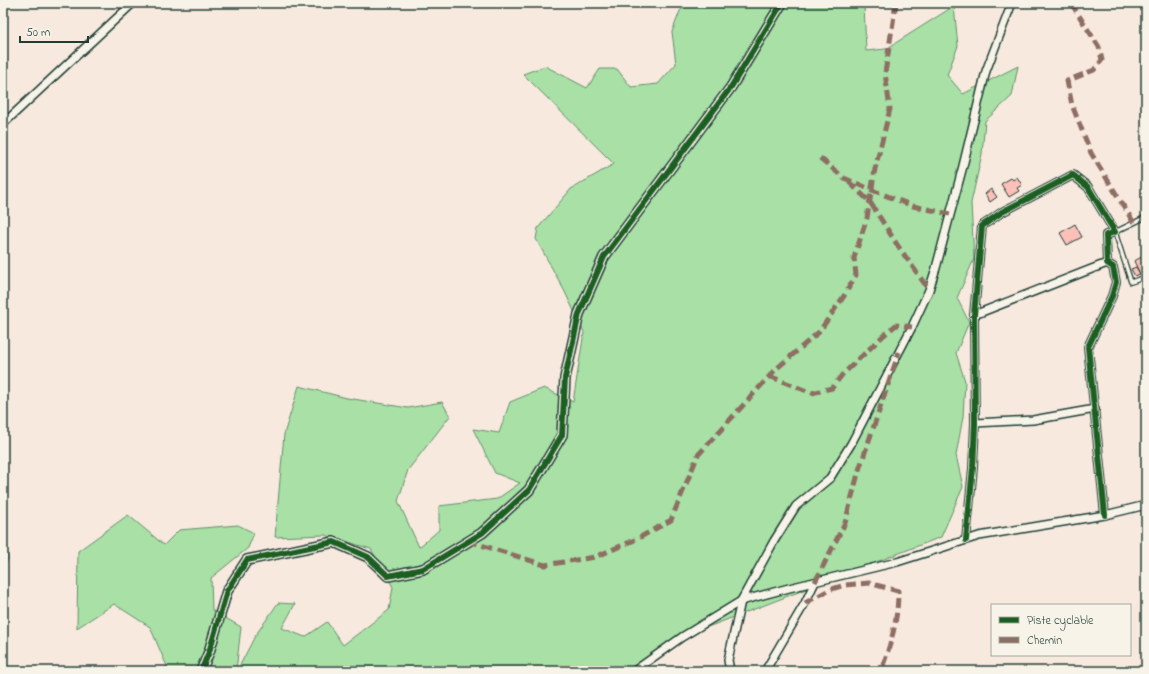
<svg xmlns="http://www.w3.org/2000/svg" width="1149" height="674" font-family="'Indie Flower',sans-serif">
<rect width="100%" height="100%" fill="#f8e9df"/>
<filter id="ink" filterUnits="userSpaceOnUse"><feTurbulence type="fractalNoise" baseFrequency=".025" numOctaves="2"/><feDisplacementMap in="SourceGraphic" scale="8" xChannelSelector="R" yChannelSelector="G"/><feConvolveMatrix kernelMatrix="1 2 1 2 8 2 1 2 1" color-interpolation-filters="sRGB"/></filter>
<g filter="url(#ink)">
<g fill="#a8e0a5" stroke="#648e6c">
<polygon points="687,3 864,3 866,51 886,49 954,6 958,46 947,75 963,94 1018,66 1012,96 985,121 982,154 971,203 974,259 957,298 969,322 956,353 965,381 963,417 956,455 963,487 941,537 682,637 643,671 237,671 255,636 278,603 295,604 282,628 305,637 327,622 343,645 389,610 393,587 371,549 325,535 275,537 284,434 299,386 347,398 408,408 442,402 450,416 408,470 398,501 419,547 439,530 439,506 497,499 520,483 495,473 473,429 499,433 510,402 544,388 573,402 584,332 564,290 536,239 538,228 571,189 614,164 523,74 545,66 587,88 600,69 617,69 631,87 658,84 676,64 672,32 680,11"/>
<polygon points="128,515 164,545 179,530 238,525 254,533 248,548 211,578 212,610 241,627 236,671 169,671 150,627 114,604 77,628 78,551"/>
</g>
<polygon fill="#9bdafd" stroke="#699bad" points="3,539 8,559 3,570"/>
<g fill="#fcc0b9" stroke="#1f3d34">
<polygon points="1017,177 1022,185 1017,188 1019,191 1009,197 1001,184 1011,178 1013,180"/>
<polygon points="991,189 997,197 990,202 985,194"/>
<polygon points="1075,224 1082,237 1067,245 1060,233"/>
<polygon points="1146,255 1146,271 1140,274 1134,261"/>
<polygon points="1136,267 1140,274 1135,276 1131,269"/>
</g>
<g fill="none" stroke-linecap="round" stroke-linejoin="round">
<defs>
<polyline id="service" points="1146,217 1115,232 1131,282 1146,277"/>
<g id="minor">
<polyline points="3,124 133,3"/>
<polyline points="974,315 1107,263"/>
<polyline points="975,423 1033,420 1095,409"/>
<polyline points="966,540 973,468 975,423 974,315 982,226 1002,212 1073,175 1088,187 1115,232 1106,235 1107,263 1113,267 1116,282 1112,296 1088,347 1105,515"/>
<polyline points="634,671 682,637 741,601 789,588 897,562 979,536 1105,515 1146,505"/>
<polyline points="730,671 728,660 741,601 774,541 796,506 830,478 851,444 912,327 929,290 936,268 963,166 986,71 1012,3"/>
<polyline points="765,671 805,603 815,582"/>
</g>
<polyline id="tertiary" points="201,671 209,652 227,591 247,560 334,542 368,557 388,576 423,569 482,533 529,490 562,435 565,378 579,314 604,257 731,87 782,3"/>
</defs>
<use href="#service" stroke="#1f3d34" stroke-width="6"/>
<use href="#minor" stroke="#1f3d34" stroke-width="10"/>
<use href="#tertiary" stroke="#1f3d34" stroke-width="12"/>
<use href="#service" stroke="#f7f3e8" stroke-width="3.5"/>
<use href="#minor" stroke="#f7f3e8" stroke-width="7"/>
<use href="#tertiary" stroke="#f7f3e8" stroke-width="9"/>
<g stroke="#8d6e63" stroke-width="5" stroke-dasharray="10 5" stroke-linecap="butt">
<polyline points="1071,3 1099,47 1102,60 1094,70 1067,81 1072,105 1091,153 1134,223"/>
<polyline points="820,158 844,178 872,190 913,206 950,214"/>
<polyline points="849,182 870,202 898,246 929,290"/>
<polyline points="769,376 812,393 832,388 842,375 884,335 896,325 912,327"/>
<polyline points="468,541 545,565 595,557 637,539 671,520 698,455 776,369 819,332 844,296 856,275 854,258 867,218 875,169 890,109 885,73 896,3"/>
<polyline points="815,582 845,523 859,470 899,352"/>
<path d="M 805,603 L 829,590 L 845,585 L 869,583 L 898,591 C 898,621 891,643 881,671"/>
</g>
<defs>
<g id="cycleway">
<polyline points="966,540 973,468 975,423 974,315 982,226 1002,212 1073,175 1088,187 1115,232 1106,235 1107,263 1113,267 1116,282 1112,296 1088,347 1105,515"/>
<polyline points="201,671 209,652 227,591 247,560 334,542 368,557 388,576 423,569 482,533 529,490 562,435 565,378 579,314 604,257 731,87 782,3"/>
</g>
</defs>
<use href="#cycleway" stroke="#f7f3e8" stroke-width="8"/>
<use href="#cycleway" stroke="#1b5e20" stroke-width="6"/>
</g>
</g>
<rect width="1149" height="674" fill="none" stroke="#f7f3e8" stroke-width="16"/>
<rect x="8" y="8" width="1133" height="658" fill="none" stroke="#1f3d34" stroke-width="1.5" filter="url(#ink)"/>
<rect x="991" y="604" width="140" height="52" fill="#f7f3e8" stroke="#a1aaa0"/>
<rect x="999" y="617" width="20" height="6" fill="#1b5e20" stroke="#a1aaa0"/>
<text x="1027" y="624" font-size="12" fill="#1f3d34">Piste cyclable</text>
<rect x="999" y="637" width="20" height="6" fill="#8d6e63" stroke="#a1aaa0"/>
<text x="1027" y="644" font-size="12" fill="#1f3d34">Chemin</text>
<path d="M20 36v6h68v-6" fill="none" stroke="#1f3d34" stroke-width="2"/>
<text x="26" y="36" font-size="12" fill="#1f3d34" stroke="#f7f3e8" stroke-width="3" paint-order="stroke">50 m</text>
</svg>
